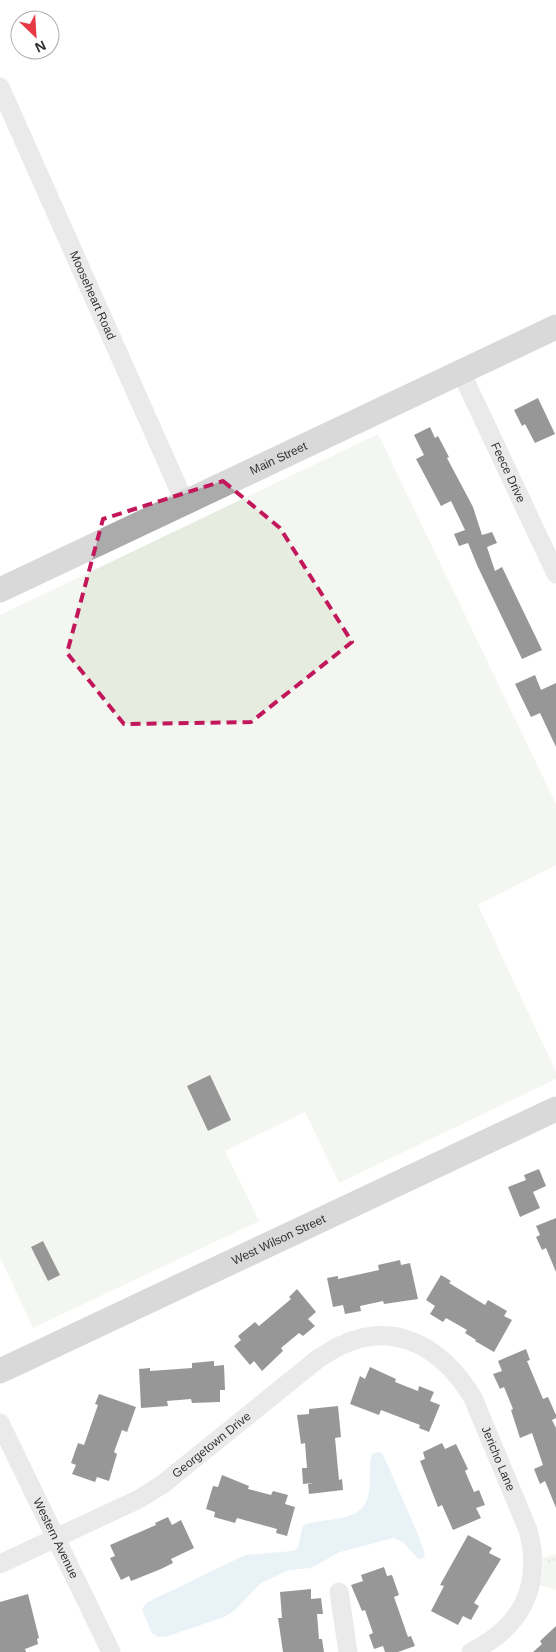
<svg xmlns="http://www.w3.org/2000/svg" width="556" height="1652" font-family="Helvetica,sans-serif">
<rect width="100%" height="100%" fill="#fff"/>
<g fill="#e6ecdf">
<polygon points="378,434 556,804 556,865 478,905 556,1072 556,1079 339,1183 305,1112 225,1151 259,1221 33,1328 0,1257 0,615"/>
<polygon points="556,1554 556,1590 540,1585 543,1571 542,1558"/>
</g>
<path fill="#cfe2ee" d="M 377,1452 L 382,1453 L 386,1461 L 419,1537 L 425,1555 L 422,1559 L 418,1559 L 403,1542 L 393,1538 L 340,1552 L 311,1568 L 289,1570 L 261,1583 L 234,1611 L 224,1617 L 165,1637 L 158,1637 L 152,1633 L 142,1610 L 146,1603 L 245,1555 L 293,1551 L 298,1548 L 302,1528 L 306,1524 C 329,1517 364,1524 369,1492 C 371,1479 368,1467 372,1454 Z"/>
<g fill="#1a1a1a">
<polygon points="538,398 555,434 535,443 525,424 522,426 514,410"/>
<polygon points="430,427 435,438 438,436 449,457 447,458 473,507 482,535 492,532 497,543 487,547 495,571 502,567 542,650 522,659 477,565 468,543 459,546 454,534 465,530 451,501 441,506 416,459 424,455 414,435"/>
<polygon points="535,675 541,690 556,683 556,747 540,713 531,717 515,684"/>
<polygon points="210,1075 231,1120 208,1131 187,1086"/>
<polygon points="539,1169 546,1186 533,1192 540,1208 520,1217 508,1187 526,1180 524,1175"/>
<polygon points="556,1218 556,1272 546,1248 542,1250 536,1237 540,1235 536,1226"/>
<polygon points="43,1241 60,1275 48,1281 31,1247"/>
<polygon points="400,1260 401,1265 410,1263 418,1299 384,1304 383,1301 360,1306 361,1311 345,1314 343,1305 333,1307 327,1278 338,1276 338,1279 379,1270 378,1265"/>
<polygon points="441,1275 451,1281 449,1283 485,1305 488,1300 507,1311 504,1316 512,1320 494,1352 475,1341 476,1340 465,1333 467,1330 446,1318 443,1322 430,1314 435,1306 426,1300"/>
<polygon points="297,1289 316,1312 308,1319 315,1326 303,1336 299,1333 281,1348 283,1351 262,1371 254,1361 250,1365 234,1346 241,1340 238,1336 255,1322 259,1326 291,1299 289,1297"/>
<polygon points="526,1349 530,1360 527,1361 543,1399 548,1397 556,1415 556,1418 552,1420 556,1428 556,1508 545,1481 540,1484 534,1469 543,1465 532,1433 520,1438 511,1410 513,1409 504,1387 500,1389 493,1374 502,1371 498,1361"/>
<polygon points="214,1361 214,1366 224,1365 225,1390 220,1390 220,1402 192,1403 191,1399 167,1401 168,1406 141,1408 139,1369 150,1368 150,1371 192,1368 192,1363"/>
<polygon points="370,1367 396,1379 395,1382 418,1391 419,1386 434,1392 430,1401 440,1405 429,1432 419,1428 420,1425 381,1410 379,1415 350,1404 360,1376 365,1379"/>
<polygon points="99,1394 136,1407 127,1432 122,1430 114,1452 117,1454 109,1481 97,1477 95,1482 72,1474 76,1465 71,1463 78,1443 84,1445 98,1405 95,1404"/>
<polygon points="338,1406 341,1437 335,1438 339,1480 342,1479 343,1490 309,1494 308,1484 313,1483 303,1484 302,1468 307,1468 305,1443 301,1444 297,1415 309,1414 309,1409"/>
<polygon points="442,1443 445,1449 456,1444 468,1469 465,1471 474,1492 479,1490 485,1505 476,1508 481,1518 453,1530 442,1505 438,1507 420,1461 425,1459 423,1452"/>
<polygon points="222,1475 249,1486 248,1489 271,1495 273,1491 288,1495 285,1504 295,1507 287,1536 276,1533 277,1529 237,1518 235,1523 214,1517 215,1512 206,1509 213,1486 218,1487"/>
<polygon points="168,1517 172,1525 181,1520 194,1548 171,1559 173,1563 161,1569 131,1581 129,1576 121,1580 110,1558 115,1556 110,1545 156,1525 155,1523"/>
<polygon points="468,1535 492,1548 489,1553 501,1559 474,1603 479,1606 471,1620 463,1616 458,1625 431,1611 444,1586 440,1585"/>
<polygon points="384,1567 387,1576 392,1575 399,1595 394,1597 408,1637 411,1636 415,1646 398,1652 385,1652 383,1646 374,1649 369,1635 373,1633 365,1610 362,1611 351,1585 363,1581 361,1575"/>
<polygon points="311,1589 311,1599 321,1598 323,1614 317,1614 319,1639 322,1639 324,1652 283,1652 278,1618 282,1618 280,1592"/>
<polygon points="28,1594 39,1638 37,1639 38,1644 25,1649 26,1652 0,1652 0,1602"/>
<polygon points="556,1626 556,1652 533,1652 542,1644 540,1641"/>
</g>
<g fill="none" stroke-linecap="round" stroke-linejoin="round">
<polyline stroke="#cdcdcd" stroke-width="2.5" stroke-dasharray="2.5 2.5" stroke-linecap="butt" points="548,1561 556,1559"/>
<g stroke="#d0d0d0" stroke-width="19">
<path id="s1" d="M 0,87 L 185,503"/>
<path id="s2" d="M 461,372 L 556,574"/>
<path id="s3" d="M 0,1423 L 111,1652"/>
<path id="s4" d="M 0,1564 L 139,1499 L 163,1484 L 319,1358 C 327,1354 334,1348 342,1345 C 398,1319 445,1351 473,1398 L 528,1530 C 543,1585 522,1627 471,1652"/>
<polyline points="339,1592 348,1652"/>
</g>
<g stroke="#ababab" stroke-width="25">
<path id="s5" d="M 0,590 L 556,327"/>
<path id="s6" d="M 0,1371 L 556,1109"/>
</g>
</g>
<path d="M0 0H556V1652H0ZM 223,481 L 280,528 L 352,642 L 251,722 L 124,724 L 67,653 L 103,519 Z" fill="#fff" fill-opacity=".55" fill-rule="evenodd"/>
<path fill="none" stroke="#c2185b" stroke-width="4" stroke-dasharray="10 6" stroke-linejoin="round" d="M 223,481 L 280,528 L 352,642 L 251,722 L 124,724 L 67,653 L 103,519 Z"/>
<g text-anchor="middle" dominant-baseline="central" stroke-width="5" stroke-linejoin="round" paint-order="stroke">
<g font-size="12" fill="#333" stroke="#fff">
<text stroke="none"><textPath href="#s1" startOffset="228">Mooseheart Road</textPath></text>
<text stroke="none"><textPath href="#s5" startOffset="308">Main Street</textPath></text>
<text stroke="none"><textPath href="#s2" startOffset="111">Feece Drive</textPath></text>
<text stroke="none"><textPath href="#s6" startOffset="308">West Wilson Street</textPath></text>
<text stroke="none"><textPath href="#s4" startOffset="244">Georgetown Drive</textPath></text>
<text stroke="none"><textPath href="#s4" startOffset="631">Jericho Lane</textPath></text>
<text stroke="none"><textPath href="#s3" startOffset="128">Western Avenue</textPath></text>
</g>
</g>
<g transform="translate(35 35) rotate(155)"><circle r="24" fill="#ffffff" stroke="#adadad"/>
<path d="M0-4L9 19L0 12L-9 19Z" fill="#e63946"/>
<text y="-8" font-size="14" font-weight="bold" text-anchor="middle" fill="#333333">N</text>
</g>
</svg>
